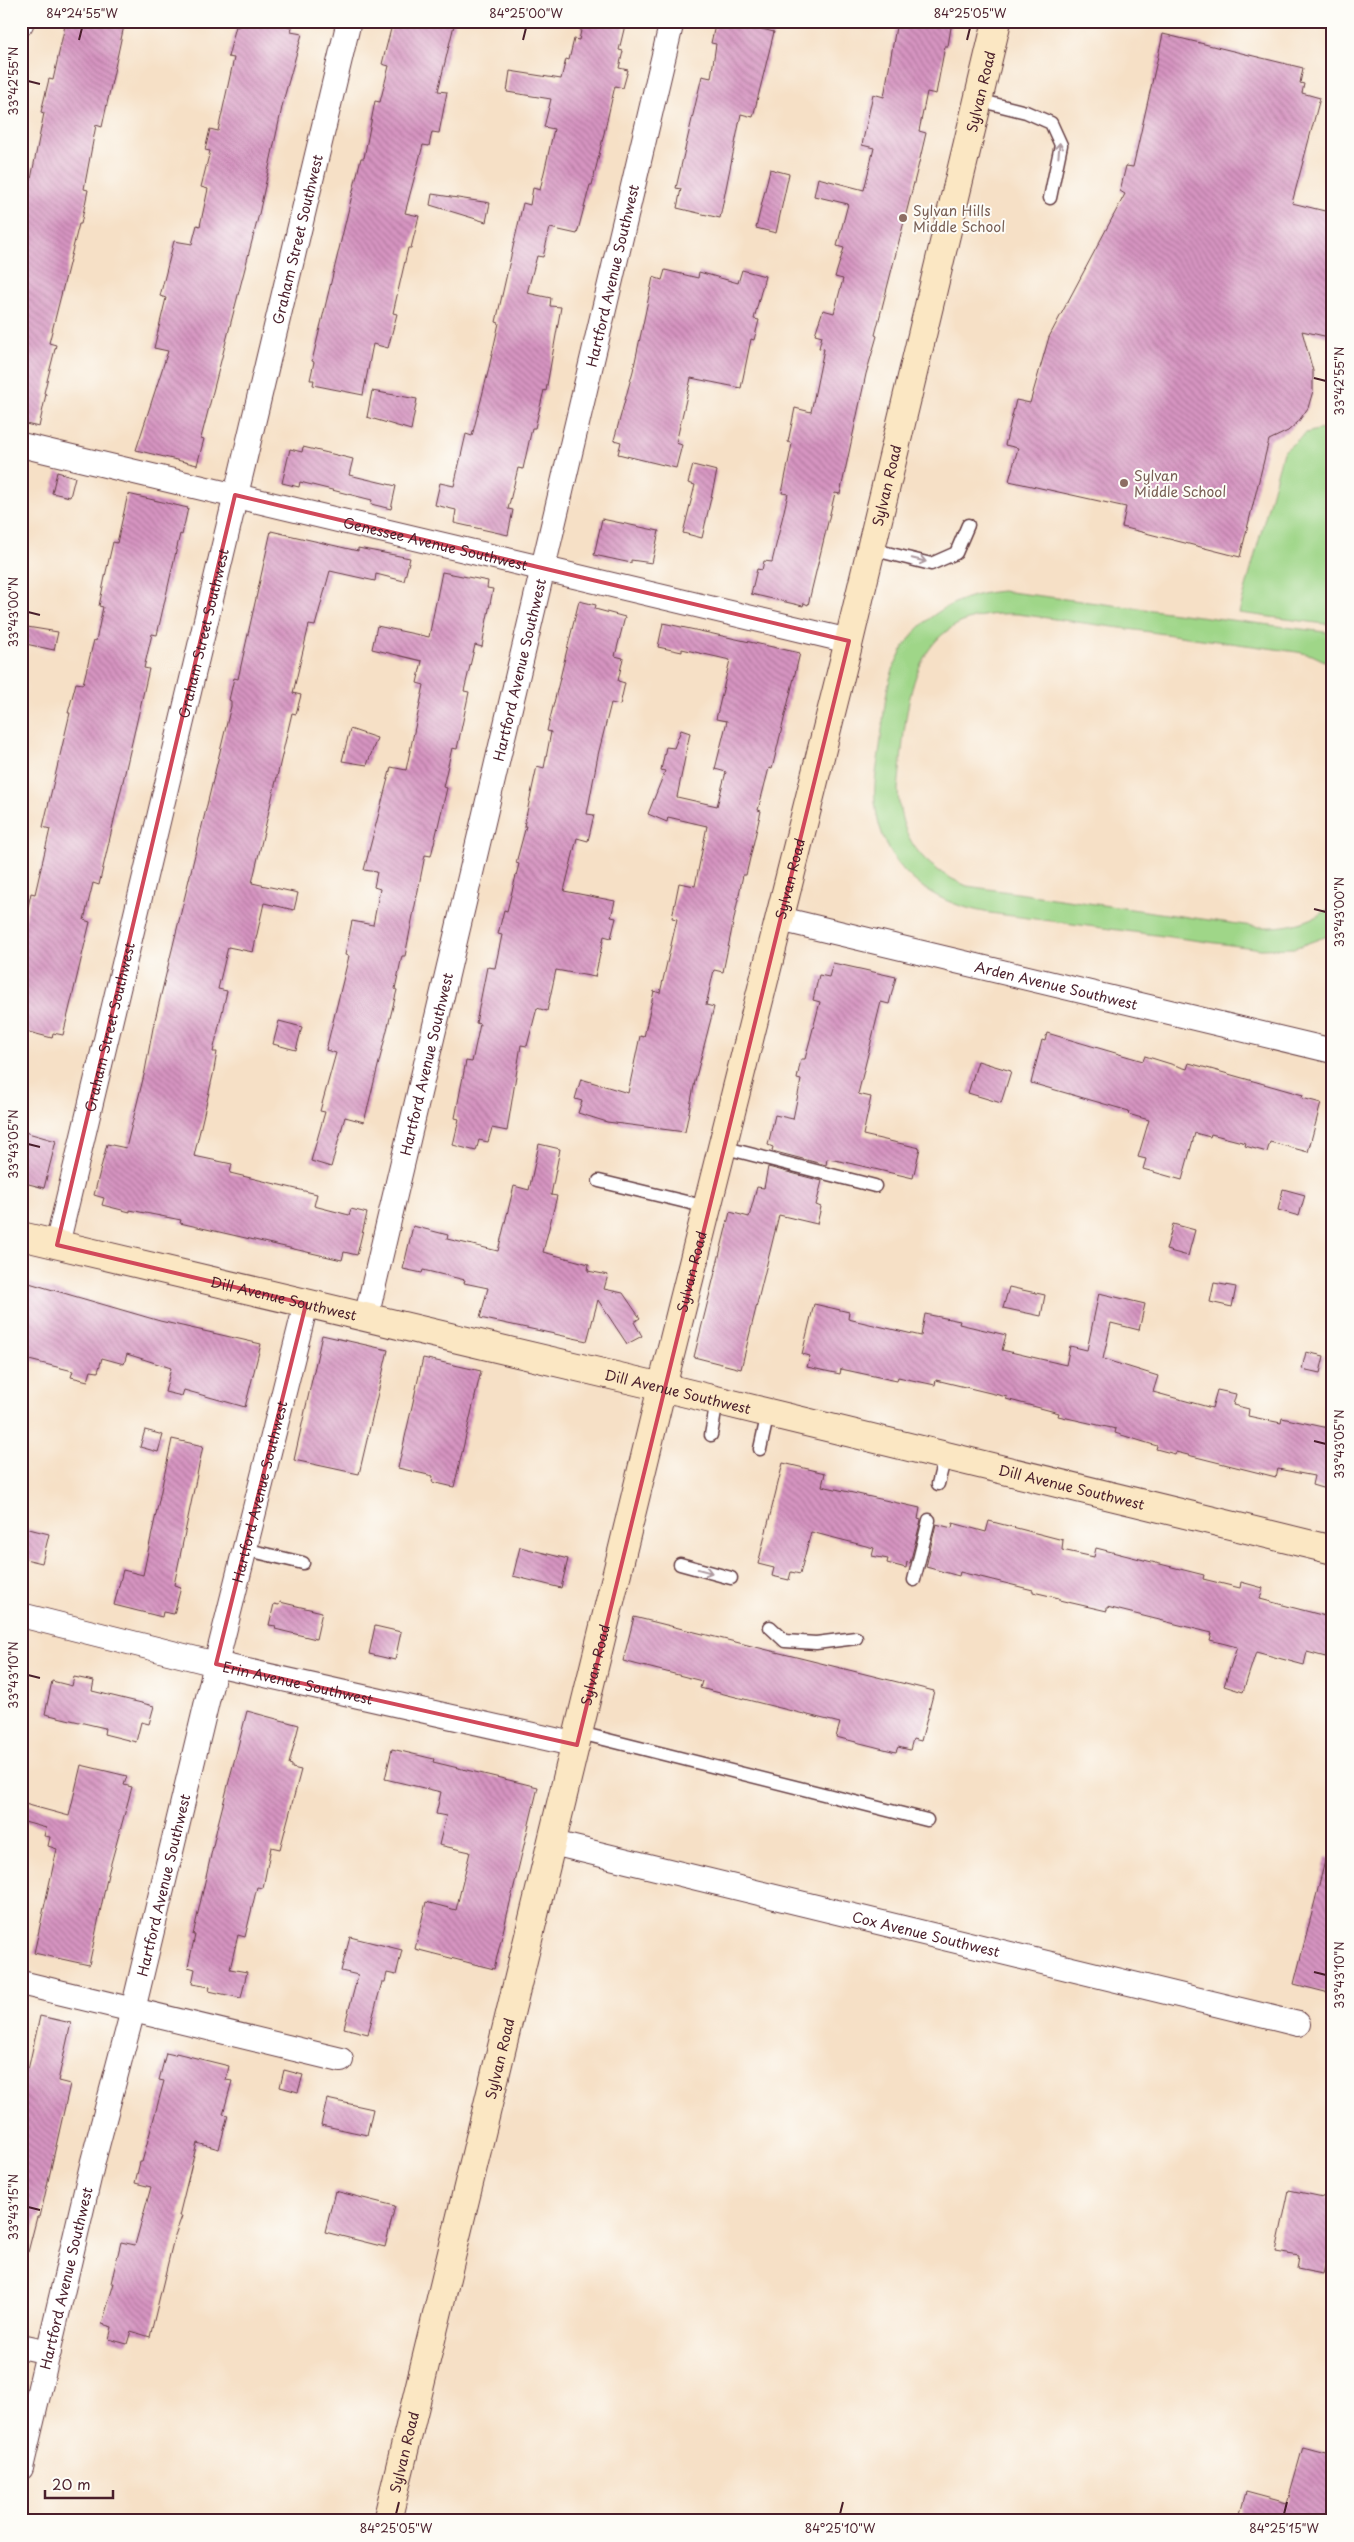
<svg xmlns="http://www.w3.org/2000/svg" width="1354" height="2542" font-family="'Playpen Sans',sans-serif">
<defs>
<pattern id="building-back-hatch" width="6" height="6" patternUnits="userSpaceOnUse" patternTransform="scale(1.25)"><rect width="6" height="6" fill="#d694c1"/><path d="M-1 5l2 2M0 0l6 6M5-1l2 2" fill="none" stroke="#b0789d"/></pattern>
</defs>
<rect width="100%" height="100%" fill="#fdfcf7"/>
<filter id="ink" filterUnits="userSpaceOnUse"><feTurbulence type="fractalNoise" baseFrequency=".02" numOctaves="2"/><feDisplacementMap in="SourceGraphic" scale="10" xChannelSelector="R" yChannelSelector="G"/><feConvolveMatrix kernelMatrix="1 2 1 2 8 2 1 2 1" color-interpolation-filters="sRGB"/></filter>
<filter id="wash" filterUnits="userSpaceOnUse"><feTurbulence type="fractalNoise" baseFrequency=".0096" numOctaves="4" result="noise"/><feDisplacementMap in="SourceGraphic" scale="20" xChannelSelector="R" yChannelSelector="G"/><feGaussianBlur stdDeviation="1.12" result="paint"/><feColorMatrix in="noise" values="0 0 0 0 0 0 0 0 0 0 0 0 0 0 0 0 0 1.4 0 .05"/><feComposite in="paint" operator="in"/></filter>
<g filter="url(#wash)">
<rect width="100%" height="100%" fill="#f6e0c6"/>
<g fill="#9fd688" stroke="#747a5a">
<polygon points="1333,426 1333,625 1239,613 1283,452 1306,433"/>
<path d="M 1002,591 L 1333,633 L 1333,665 L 1312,655 L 1297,652 L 1018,614 C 904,608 908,706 898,789 C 899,838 922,867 967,886 L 1259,927 C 1286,928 1311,923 1333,906 L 1333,934 L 1294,948 L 1261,949 L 990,913 C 928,903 882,868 875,802 C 873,781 879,759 881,738 C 884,715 885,689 894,667 C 912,621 953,595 1002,591 Z"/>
</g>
<g id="blocks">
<g fill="url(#building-back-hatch)">
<polygon points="66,21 125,21 102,127 96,125 84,189 88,190 81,224 79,224 49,343 56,345 44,393 46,394 39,427 21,423 21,217 28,184 30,184 44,113 41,112 49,79 53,80"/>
<polygon points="240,21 268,21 292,27 291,32 302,34 284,98 259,214 201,438 204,439 197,465 136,450 168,351 154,348 166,298 160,296 174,241 192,244 197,225 200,226 208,189 201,187 210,151 205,150 210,129 218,131 234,58 228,57 236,26 238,27"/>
<polygon points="393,21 455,21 438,91 447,92 439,133 432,132 429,146 423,145 405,213 419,216 411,248 408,248 393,313 397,314 388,348 373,344 363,395 313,385 314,380 310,380 314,362 312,361 361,158 364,158 375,101 380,102 389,66 382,64"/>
<polygon points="583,21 626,21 619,50 623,51 619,68 628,70 623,88 615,86 592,185 590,185 577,234 550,228 543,257 537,256 527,293 551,298 550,306 561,307 546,391 544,390 535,428 532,428 523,469 518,468 508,509 513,510 508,535 454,523 456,510 435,505 440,483 454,486 466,434 472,436 488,372 499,323 496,322 523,203 530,205 533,188 540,190 554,129 544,127 551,99 507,92 510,71 561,79 566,59 569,60 574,39 579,40"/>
<polygon points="716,21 730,21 774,32 753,117 741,114 720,218 677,208 681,189 676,188 702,76 711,78 716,44 711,43"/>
<polygon points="897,21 952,21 948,46 945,46 936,94 927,92 919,131 926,133 918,167 875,335 877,336 866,374 840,494 835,493 808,605 804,603 803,606 751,594 757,569 762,570 764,561 772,562 788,494 782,493 792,444 788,442 795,408 811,412 824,349 819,348 822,336 815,334 823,310 834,313 843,279 835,277 844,248 837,246 848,204 814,196 818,178 864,190 874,148 862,145 873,94 884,97"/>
<polygon points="1163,34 1303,68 1300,83 1304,84 1302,93 1320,98 1292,203 1333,213 1333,338 1302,331 1313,371 1313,391 1308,408 1298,422 1288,431 1269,440 1240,557 1122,527 1126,507 1009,481 1018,448 1005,445 1016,400 1030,403 1049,337 1125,194 1120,191 1126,166 1133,167"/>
<polygon points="770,169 789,174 776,233 756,228"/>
<polygon points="432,194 490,203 486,222 430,205"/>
<polygon points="665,270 698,278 699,272 738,283 742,270 765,276 754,319 759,320 754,340 751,339 741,388 691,378 676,443 682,445 676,468 618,454 621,442 614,440 633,371 653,277 662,280"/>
<polygon points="372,391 417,399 411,430 367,417"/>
<polygon points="303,447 353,459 349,475 396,486 391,509 371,504 372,500 300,482 299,487 282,483 290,449 302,452"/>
<polygon points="693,465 717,471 702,538 683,533 695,485 688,483"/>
<polygon points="57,472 75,477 70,497 52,493"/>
<polygon points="128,494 188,508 182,535 180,534 157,635 152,634 144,668 149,669 99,885 93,883 84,920 90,922 70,1006 63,1035 53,1033 52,1038 21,1030 21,939 31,893 35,894 50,829 43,827 70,713 68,713 76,683 83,684 94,640 96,641 103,607 99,606 106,572 113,542 117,543"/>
<polygon points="602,519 659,531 652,563 631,560 631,563 594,555"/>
<polygon points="271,531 358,551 358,548 410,558 404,581 376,574 375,581 330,571 315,626 309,625 293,693 301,695 296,714 292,713 252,883 298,893 294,910 264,903 253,952 228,947 218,989 227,991 213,1052 217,1052 213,1075 194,1156 232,1164 230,1173 317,1194 314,1206 349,1215 351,1209 367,1213 357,1255 344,1252 342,1260 180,1223 181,1220 130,1210 130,1212 102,1205 104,1198 94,1195 107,1144 126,1148 145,1071 153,1028 231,706 231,701 229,700 234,678 238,679"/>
<polygon points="442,572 488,581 487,588 493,589 485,629 482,647 475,645 464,691 469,692 457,749 452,748 443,787 447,788 431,856 425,855 405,956 402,956 395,989 397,990 364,1122 345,1117 331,1167 311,1161 325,1112 320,1111 336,1053 326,1050 349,956 345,955 352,921 373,925 380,889 374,887 377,872 364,870 391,767 406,770 424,685 417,683 422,661 372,649 377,626 429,637"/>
<polygon points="579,601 596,605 595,609 625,617 615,656 623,658 618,681 625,683 620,705 611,703 598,755 587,814 594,815 588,841 577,838 564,891 615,901 611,917 616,918 611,938 604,936 595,977 556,970 547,1011 537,1008 527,1046 521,1045 507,1131 492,1128 488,1142 479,1140 476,1151 453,1145 459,1119 455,1118 466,1061 472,1062 480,1024 476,1023 487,967 495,968 502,935 498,934 504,910 507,911 519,864 516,863 526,826 524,826 537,766 544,768 551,732 547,731"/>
<polygon points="663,623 800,653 772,769 769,768 758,810 761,811 746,875 743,875 723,972 714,970 706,1005 714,1007 695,1081 685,1132 607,1122 578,1113 582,1101 575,1099 581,1079 628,1093 640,1036 644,1037 654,991 660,993 677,919 672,918 679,883 695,886 707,826 668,817 667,822 648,814 665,771 661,770 666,747 674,748 681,730 690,733 677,797 717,806 726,772 715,769 727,721 716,719 730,660 682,649 682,652 658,647"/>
<polygon points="21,626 58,632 54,650 21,643"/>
<polygon points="350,729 377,738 367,765 342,761"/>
<polygon points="833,963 896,977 889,1004 881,1002 858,1094 871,1097 863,1135 920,1148 913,1178 840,1161 827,1159 826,1165 772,1151 773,1147 768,1145 775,1115 793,1119 801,1080 797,1079 801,1059 805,1059 820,1002 813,1000 819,975 829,977"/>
<polygon points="279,1021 302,1027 296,1050 273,1044"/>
<polygon points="1047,1033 1143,1061 1145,1056 1187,1069 1189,1063 1303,1095 1302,1098 1321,1103 1308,1152 1270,1142 1267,1152 1245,1146 1246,1143 1211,1134 1210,1137 1195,1133 1182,1180 1143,1169 1146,1159 1138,1157 1149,1120 1128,1114 1129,1111 1031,1083 1042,1040 1045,1041"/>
<polygon points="978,1061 1011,1071 1001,1103 968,1093"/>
<polygon points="21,1131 56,1141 44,1188 21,1182"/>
<polygon points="539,1144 560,1149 551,1195 557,1196 543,1252 589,1264 588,1271 608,1275 604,1289 623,1293 640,1318 634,1322 642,1336 627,1344 598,1300 587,1341 480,1318 488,1288 464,1283 465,1280 423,1270 422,1273 403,1269 413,1226 448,1235 447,1239 498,1251 514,1186 529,1190"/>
<polygon points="768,1167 822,1181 816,1205 821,1207 817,1224 779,1215 741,1369 694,1357 730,1212 749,1217 757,1187 764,1188"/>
<polygon points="1283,1189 1305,1195 1299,1216 1278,1210"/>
<polygon points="1173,1224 1195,1230 1188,1256 1166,1250"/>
<polygon points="29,1283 160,1321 261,1344 245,1407 184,1390 182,1396 165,1392 171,1368 127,1354 124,1364 102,1358 98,1372 91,1371 88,1381 71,1377 73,1371 21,1358 21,1318"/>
<polygon points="1214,1283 1236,1287 1232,1307 1210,1302"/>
<polygon points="1009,1287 1045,1295 1041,1316 1003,1308"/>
<polygon points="1099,1293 1145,1304 1139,1330 1111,1323 1103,1359 1158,1376 1153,1392 1212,1408 1217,1390 1236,1394 1233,1405 1249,1409 1248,1416 1281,1423 1282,1418 1333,1429 1333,1477 1329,1490 1312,1485 1314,1476 1278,1469 1276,1477 1176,1452 1175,1454 1156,1449 1157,1446 1115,1433 1116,1429 1058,1416 1059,1413 1006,1399 1007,1397 936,1380 935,1385 898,1377 897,1381 841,1369 840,1374 807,1367 810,1356 802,1354 814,1304 849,1312 848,1319 921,1336 925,1314 960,1321 959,1324 1006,1335 1002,1350 1066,1365 1070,1346 1087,1350"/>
<polygon points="322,1335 388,1350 359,1474 294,1460"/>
<polygon points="1306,1352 1324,1356 1320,1373 1302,1369"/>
<polygon points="423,1358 481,1371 454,1487 432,1482 433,1476 398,1468"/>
<polygon points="145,1430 163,1435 158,1452 140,1447"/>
<polygon points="172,1439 203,1446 174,1585 181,1587 174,1614 163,1612 162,1617 114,1605 123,1570 143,1575"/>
<polygon points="783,1463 825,1473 822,1486 920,1508 918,1519 921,1520 910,1563 907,1562 906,1568 887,1563 888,1559 872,1556 874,1548 811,1532 800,1574 791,1572 789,1580 772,1576 774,1568 758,1564"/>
<polygon points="989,1521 1063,1540 1062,1550 1094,1557 1096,1548 1204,1575 1203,1579 1240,1588 1241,1582 1263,1588 1260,1599 1333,1618 1333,1659 1307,1652 1304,1665 1256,1652 1243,1692 1224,1686 1237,1647 1210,1640 1212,1633 1107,1607 1107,1611 1059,1600 1059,1598 1033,1592 1033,1590 960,1572 959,1576 926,1567 936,1524 952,1528 953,1523 986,1532"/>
<polygon points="21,1527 49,1534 42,1563 21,1558"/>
<polygon points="520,1547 568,1559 561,1588 513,1576"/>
<polygon points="280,1602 322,1612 316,1639 275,1629 276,1626 269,1625 274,1604 279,1605"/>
<polygon points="634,1617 934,1691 921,1741 913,1739 910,1750 898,1747 896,1752 836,1737 840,1723 700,1688 702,1681 623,1661"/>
<polygon points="375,1626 401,1632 395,1660 369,1654"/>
<polygon points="74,1677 94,1681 92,1691 154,1706 149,1724 141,1722 136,1742 104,1734 105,1728 45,1714 52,1681 72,1686"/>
<polygon points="247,1711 299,1725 289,1764 292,1765 292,1768 301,1770 280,1849 271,1847 263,1888 257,1887 245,1937 238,1935 230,1969 247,1972 241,1998 209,1991 210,1987 192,1984 195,1969 188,1967 195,1935 193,1935 217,1828"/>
<polygon points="392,1749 434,1759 433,1762 538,1787 494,1969 415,1949 426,1902 456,1910 470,1852 439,1845 446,1816 436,1814 441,1792 385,1779"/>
<polygon points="81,1765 127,1776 124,1785 132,1787 108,1874 89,1965 34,1953 57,1849 48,1846 50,1837 44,1836 46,1828 21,1821 21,1803 69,1816"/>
<polygon points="1326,1857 1333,1858 1333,1994 1294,1984"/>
<polygon points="350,1937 402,1950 396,1975 387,1973 385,1982 382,1982 368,2034 344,2028 358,1975 341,1971"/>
<polygon points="40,2016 71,2023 58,2081 70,2084 40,2217 37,2217 28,2252 21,2251 21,2068 28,2070"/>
<polygon points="166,2053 175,2055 176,2053 229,2066 226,2080 232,2081 223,2114 228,2115 219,2149 197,2143 179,2216 182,2216 174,2238 150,2337 131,2331 127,2344 109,2339 112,2327 102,2324 114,2283 111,2283 121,2242 135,2245 151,2187 135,2183 140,2162 142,2162 164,2081 159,2080"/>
<polygon points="284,2070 303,2075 298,2092 280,2087"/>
<polygon points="327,2099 373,2109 367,2135 321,2125"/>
<polygon points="1289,2190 1333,2199 1333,2264 1326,2263 1323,2274 1297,2269 1299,2256 1276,2252"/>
<polygon points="335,2191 395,2206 385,2247 325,2232"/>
<polygon points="1303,2447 1333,2455 1333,2521 1238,2521 1246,2492 1287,2503"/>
</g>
</g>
</g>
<g filter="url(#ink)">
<use href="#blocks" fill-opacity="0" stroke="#643c42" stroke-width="1"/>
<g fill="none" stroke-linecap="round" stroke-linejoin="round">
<defs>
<g id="service">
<polyline points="978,100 1026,112 1051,123 1061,145 1050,198"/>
<polyline points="871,549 931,564 956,553 968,525"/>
<polyline points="722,1147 875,1186"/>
<polyline points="599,1181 707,1207"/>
<polyline points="711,1435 717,1401"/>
<polyline points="760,1449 768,1413"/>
<polyline points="938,1484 945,1456"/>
<polyline points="244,1549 303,1563"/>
<polyline points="680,1564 731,1578"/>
<polyline points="914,1580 929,1520"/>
<polyline points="770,1627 785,1641 816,1643 856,1638"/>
<polyline points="580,1733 927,1820"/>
</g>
<g id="minor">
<polyline points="21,24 22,21"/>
<path id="s1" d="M 21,445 L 849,641"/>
<path id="s2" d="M 780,919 L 1333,1051"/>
<path id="s3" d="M 57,1245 L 349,21"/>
<path id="s4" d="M 366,1318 L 672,21"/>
<path id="s5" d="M 21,1615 L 216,1664 L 577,1745"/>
<path id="s6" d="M 553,1843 L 1298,2024"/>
<polyline points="21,1983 341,2060"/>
<polyline points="21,2346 49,2352"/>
<path id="s7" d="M 21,2468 L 93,2161 L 133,2010 L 216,1664 L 306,1304"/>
</g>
<g id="secondary">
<path id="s8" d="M 21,1236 L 662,1387 L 1333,1550"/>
<path id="s9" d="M 387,2521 L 662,1387 L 849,641 L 997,21"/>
</g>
</defs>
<use href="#service" stroke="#643c42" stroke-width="15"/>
<use href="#minor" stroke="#643c42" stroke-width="26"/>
<use href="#secondary" stroke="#643c42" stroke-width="30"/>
<use href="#service" stroke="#fff" stroke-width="12"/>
<use href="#minor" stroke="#fff" stroke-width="24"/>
<use href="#secondary" stroke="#fbe7c3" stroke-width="28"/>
</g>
<defs><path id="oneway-shaft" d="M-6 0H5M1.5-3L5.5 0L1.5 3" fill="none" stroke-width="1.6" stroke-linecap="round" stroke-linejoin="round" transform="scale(1.25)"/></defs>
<g stroke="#ae9aa0">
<use href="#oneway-shaft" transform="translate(1059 150) rotate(-85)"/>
<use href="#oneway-shaft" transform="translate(919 560) rotate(14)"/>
<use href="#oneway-shaft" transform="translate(705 1571) rotate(15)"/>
</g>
</g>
<path fill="none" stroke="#d1495b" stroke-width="4" stroke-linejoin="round" d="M 235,495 L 849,641 L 577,1745 L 216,1664 L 306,1304 L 57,1245 Z"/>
<path fill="none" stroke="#4a1f2b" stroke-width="2" d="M 79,40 L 82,28M 523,40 L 526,28M 967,40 L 970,28M 28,81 L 40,84M 1314,378 L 1326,381M 28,612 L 40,615M 1314,909 L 1326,912M 28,1144 L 40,1147M 1314,1441 L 1326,1444M 28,1675 L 40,1678M 1314,1972 L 1326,1975M 28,2207 L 40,2210M 396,2514 L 399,2502M 840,2514 L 843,2502M 1284,2514 L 1287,2502"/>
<g fill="#8d6e63" stroke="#fdfcf7" stroke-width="2">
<circle cx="903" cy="218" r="5"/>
<circle cx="1124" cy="483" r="5"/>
</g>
<g text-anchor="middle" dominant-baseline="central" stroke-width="4" stroke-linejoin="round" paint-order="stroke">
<g font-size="14" fill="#4a1f2b" stroke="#fdfcf7">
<text stroke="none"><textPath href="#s9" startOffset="2501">Sylvan Road</textPath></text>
<text stroke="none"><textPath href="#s3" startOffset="1034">Graham Street Southwest</textPath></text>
<text stroke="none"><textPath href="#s4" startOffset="1071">Hartford Avenue Southwest</textPath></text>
<text stroke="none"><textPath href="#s9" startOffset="2096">Sylvan Road</textPath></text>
<text stroke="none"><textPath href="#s1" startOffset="426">Genessee Avenue Southwest</textPath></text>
<text stroke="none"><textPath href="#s3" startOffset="629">Graham Street Southwest</textPath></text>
<text stroke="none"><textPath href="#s4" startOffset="666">Hartford Avenue Southwest</textPath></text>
<text stroke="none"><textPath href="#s9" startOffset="1691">Sylvan Road</textPath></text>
<text stroke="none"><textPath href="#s2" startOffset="284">Arden Avenue Southwest</textPath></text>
<text stroke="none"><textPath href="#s3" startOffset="224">Graham Street Southwest</textPath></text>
<text stroke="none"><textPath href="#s4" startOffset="261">Hartford Avenue Southwest</textPath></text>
<text stroke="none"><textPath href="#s9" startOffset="1286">Sylvan Road</textPath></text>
<text stroke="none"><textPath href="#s8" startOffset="270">Dill Avenue Southwest</textPath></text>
<text stroke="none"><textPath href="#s8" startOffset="675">Dill Avenue Southwest</textPath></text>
<text stroke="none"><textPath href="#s8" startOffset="1080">Dill Avenue Southwest</textPath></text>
<text stroke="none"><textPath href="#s7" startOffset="1005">Hartford Avenue Southwest</textPath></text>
<text stroke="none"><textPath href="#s9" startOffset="881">Sylvan Road</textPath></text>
<text stroke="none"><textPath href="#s5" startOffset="285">Erin Avenue Southwest</textPath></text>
<text stroke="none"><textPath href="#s7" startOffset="600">Hartford Avenue Southwest</textPath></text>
<text stroke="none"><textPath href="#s6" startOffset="384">Cox Avenue Southwest</textPath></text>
<text stroke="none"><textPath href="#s9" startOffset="476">Sylvan Road</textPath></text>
<text stroke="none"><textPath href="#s7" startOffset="195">Hartford Avenue Southwest</textPath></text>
<text stroke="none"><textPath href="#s9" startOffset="71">Sylvan Road</textPath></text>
</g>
<g font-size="14" fill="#785e54" stroke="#fdfcf7" text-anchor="start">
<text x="913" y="210">Sylvan Hills<tspan x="913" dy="16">Middle School</tspan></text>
<text x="1134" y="475">Sylvan<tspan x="1134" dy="16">Middle School</tspan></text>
</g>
</g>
<rect width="1354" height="2542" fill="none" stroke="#fdfcf7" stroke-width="55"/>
<path d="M45 2490v8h68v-8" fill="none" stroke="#4a1f2b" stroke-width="2.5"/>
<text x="52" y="2490" font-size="15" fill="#4a1f2b" stroke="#fdfcf7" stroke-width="4" paint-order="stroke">20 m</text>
<rect x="28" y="28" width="1298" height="2486" fill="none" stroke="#4a1f2b" stroke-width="2"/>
<g font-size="12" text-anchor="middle" fill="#4a1f2b">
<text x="82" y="18">84°24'55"W</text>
<text x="526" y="18">84°25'00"W</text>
<text x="970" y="18">84°25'05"W</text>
<text transform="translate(14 81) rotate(-90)" y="4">33°42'55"N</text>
<text transform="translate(1340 381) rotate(-90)" y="4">33°42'55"N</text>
<text transform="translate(14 612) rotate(-90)" y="4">33°43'00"N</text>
<text transform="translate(1340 912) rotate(-90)" y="4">33°43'00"N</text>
<text transform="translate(14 1144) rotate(-90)" y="4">33°43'05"N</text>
<text transform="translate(1340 1444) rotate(-90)" y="4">33°43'05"N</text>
<text transform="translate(14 1675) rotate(-90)" y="4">33°43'10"N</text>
<text transform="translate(1340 1975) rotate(-90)" y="4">33°43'10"N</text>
<text transform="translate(14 2207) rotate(-90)" y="4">33°43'15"N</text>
<text x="396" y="2533">84°25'05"W</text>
<text x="840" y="2533">84°25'10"W</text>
<text x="1284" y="2533">84°25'15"W</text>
</g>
</svg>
